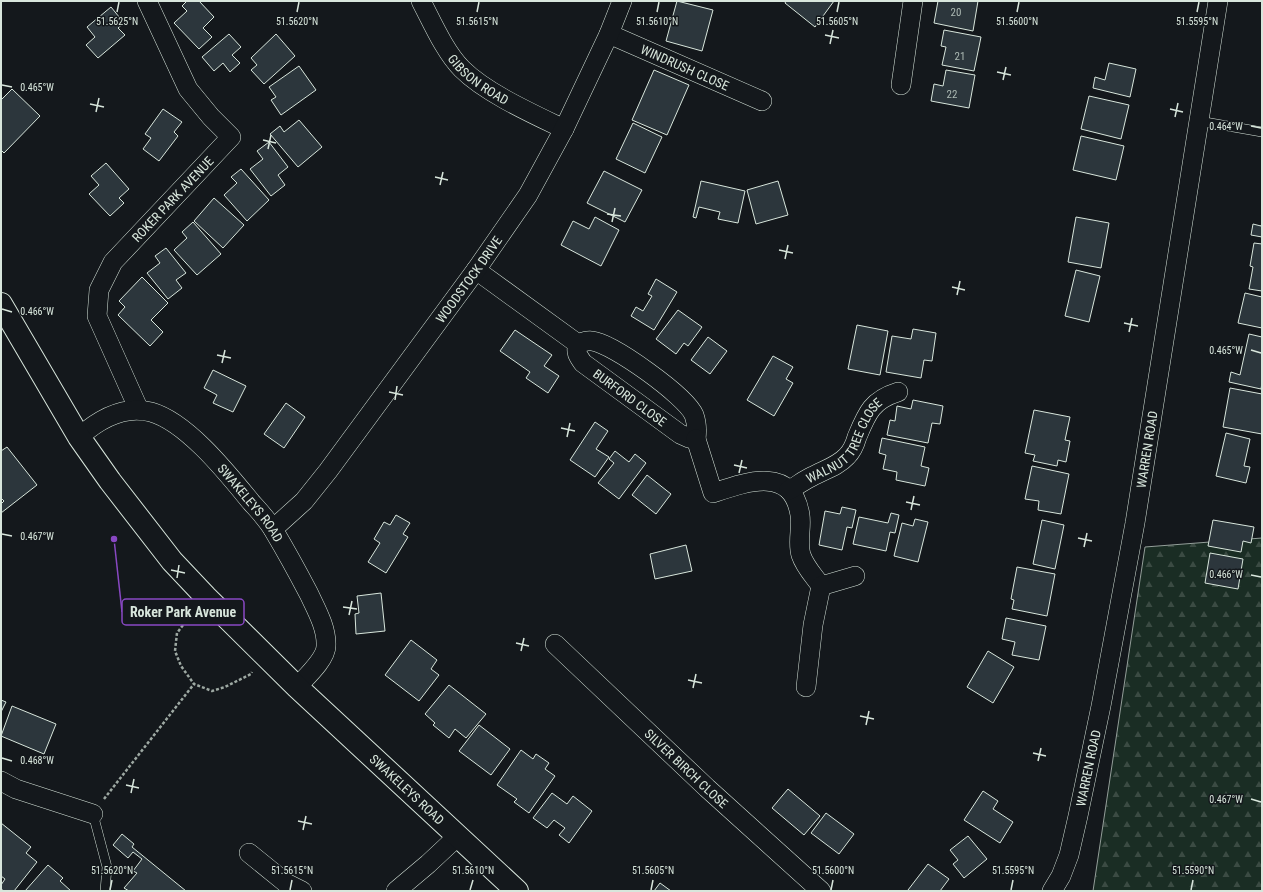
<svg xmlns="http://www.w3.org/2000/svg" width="1263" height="892" font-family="'Roboto Condensed',sans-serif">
<defs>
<pattern id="forest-firs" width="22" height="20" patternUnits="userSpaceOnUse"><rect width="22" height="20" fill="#1a2d24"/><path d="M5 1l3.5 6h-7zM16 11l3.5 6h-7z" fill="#3b4b43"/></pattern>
</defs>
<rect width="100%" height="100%" fill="#14181c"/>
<polygon fill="url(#forest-firs)" stroke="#939e99" points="1262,538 1262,891 1093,891 1145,547"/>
<g fill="#2c363c" stroke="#d8e6dc">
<polygon points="187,1 199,1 214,17 203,28 212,37 199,49 174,23 187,11 182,6"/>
<polygon points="677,1 713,10 702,51 666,41"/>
<polygon points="786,1 834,1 815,27 785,3"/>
<polygon points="938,1 978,1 973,31 934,23"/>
<polygon points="111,7 124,23 118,28 125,35 98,58 86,45 95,37 87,27"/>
<polygon points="944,30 981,37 974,71 942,65 946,47 941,46"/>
<polygon points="229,34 241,47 232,55 240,63 230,72 223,63 214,71 202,57"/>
<polygon points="276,34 295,56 264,84 251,70 257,65 251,58"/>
<polygon points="1109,63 1136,69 1130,97 1093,88 1095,77 1105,80"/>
<polygon points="299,66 316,90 281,115 271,100 276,97 269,87"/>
<polygon points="654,70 689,85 667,135 632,120"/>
<polygon points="946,70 975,75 969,108 931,101 934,84 943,86"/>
<polygon points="12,89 40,116 4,153 1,150 1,100"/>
<polygon points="1089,96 1129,105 1121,139 1081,129"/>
<polygon points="163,109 182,122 174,132 178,136 159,161 143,149 151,138 145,134"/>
<polygon points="299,120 322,147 298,167 270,134 280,126 284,132"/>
<polygon points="633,123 662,137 645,173 616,159"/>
<polygon points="1081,136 1124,146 1116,180 1073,170"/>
<polygon points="269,142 288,167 278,175 285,185 271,196 250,169 263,159 257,151"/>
<polygon points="106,163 129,189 119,198 124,203 110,216 89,194 99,185 91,176"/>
<polygon points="241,169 269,200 247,221 224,195 237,183 231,177"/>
<polygon points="604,171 642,190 625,222 587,203"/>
<polygon points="701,181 745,191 738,223 718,219 720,212 699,207 696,218 693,217"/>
<polygon points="778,181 788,215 756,224 747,190"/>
<polygon points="214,198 244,225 223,248 194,221"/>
<polygon points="595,217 619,230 601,266 561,245 573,221 589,229"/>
<polygon points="1076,217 1109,223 1101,268 1068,262"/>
<polygon points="193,222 221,254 197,275 174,250 187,238 182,232"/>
<polygon points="1262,223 1262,237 1251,235 1253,224 1261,226"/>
<polygon points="1254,243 1262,244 1262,291 1249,289 1253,267 1250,266"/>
<polygon points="166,248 186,273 176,280 182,288 168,299 147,273 160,263 155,256"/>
<polygon points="1076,270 1100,276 1089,322 1065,316"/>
<polygon points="142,277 168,303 151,320 163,332 150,346 118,315 125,307 119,301"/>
<polygon points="656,279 677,292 654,330 631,316 636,307 643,311 652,296 648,294"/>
<polygon points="1245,293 1262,297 1262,328 1238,323"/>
<polygon points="678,310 702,327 688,346 684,343 676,354 656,339"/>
<polygon points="857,325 888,331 880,375 848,369"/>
<polygon points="913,329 936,333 932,361 924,360 921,378 886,372 892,336 911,339"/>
<polygon points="515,330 552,355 544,366 559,376 548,393 526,378 530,372 500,351"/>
<polygon points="1249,334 1262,337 1262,383 1261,389 1229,382 1231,372 1240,375"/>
<polygon points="708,337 727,351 710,374 691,360"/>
<polygon points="773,356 793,367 786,379 793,383 774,416 747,400"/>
<polygon points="213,370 246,386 233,412 213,403 217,395 204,388"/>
<polygon points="1230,388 1262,394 1262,434 1223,427"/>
<polygon points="913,400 943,406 940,424 932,423 928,443 887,435 890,420 895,421 897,406 911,409"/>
<polygon points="286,403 305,417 284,448 264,434"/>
<polygon points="1034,410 1070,417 1065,440 1070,441 1066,462 1058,460 1057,466 1033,461 1035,455 1025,453"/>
<polygon points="595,422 608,431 596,449 609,457 595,477 570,460"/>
<polygon points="1226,433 1250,439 1244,466 1250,467 1246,483 1216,476"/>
<polygon points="882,438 925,447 921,466 929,468 925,486 896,480 897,472 883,469 886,455 879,453"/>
<polygon points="7,447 37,485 1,513 1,504 4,501 1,498 1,451"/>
<polygon points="615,451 629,462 635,454 646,463 619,499 598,483 614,463 609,459"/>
<polygon points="1032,466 1069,474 1061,514 1038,510 1039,501 1025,499"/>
<polygon points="647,475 671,494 656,514 632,495"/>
<polygon points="842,507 856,510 852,528 847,527 842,550 819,545 825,511 840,514"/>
<polygon points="891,513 899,515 895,533 890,532 886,551 853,544 859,517 888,523"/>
<polygon points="396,515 410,523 403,534 408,537 386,573 368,562 380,543 374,539 384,522 390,525"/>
<polygon points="915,519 928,522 918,562 894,556 902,523 913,526"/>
<polygon points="1042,520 1064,525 1055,569 1033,564"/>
<polygon points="1213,520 1254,527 1251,543 1243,541 1241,552 1208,546"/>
<polygon points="686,545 692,571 655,579 650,554"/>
<polygon points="1210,553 1243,559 1238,589 1205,583"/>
<polygon points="1017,567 1055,574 1047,616 1012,609 1014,600 1011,599"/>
<polygon points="381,593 385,631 356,634 355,614 359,613 357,596"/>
<polygon points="1006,618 1046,626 1039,660 1012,655 1015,642 1002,639"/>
<polygon points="411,640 437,660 431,669 439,675 419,701 385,675"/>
<polygon points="988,651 1014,667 993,703 967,687"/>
<polygon points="449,685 486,714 466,738 455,729 449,738 433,725 435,723 425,714"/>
<polygon points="1,700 6,702 1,712"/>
<polygon points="12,706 56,724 44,754 1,736"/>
<polygon points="479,725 510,749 491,775 459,751"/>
<polygon points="521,750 533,759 536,754 549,763 545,769 555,776 529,813 514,802 517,799 497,785"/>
<polygon points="788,789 820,816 804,835 772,808"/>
<polygon points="983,791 998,801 993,809 1013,822 1000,843 964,820"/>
<polygon points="552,793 567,804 573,796 592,811 569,843 559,835 565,828 554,820 547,828 533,818"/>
<polygon points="826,813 854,834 839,854 811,833"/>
<polygon points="1,823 31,847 26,853 37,862 14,891 4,891 1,889 1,885 5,879 1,876"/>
<polygon points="122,834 134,844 132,847 186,891 129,891 124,888 137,873 133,871 142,859 133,852 128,858 113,845"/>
<polygon points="968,836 987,859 964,878 953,864 958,860 950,850"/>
<polygon points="928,864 949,879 940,891 909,891 908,890"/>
<polygon points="48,865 63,878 60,881 71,891 25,891"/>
<polygon points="660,883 671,891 654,891"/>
</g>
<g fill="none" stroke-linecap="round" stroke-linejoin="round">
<defs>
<g id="lane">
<polyline points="1199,121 1262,132"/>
<polyline points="93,814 107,867 105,891"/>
</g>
<g id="street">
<path id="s1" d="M 421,1 C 432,22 445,52 462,69 C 486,93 533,114 564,129"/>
<path id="s2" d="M 609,34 L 762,101"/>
<polyline points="901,85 913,1"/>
<path id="s3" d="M 476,270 L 578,344 C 575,352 578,356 583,363 L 680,434 L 689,438 L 696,439 C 697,431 697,423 694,415 C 686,396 612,343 592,341 C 587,340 583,342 578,344"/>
<path id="s4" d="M 139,410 L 97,316 L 99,290 L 113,262 L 231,137 L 211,117 L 188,89 L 147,1"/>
<path id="s5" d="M 79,437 C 98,420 124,405 151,412 C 187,422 228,474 251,502 C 259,511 268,520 274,531 C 286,551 298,573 309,594 C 316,609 327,628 326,646 C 326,659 306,677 297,687"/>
<path d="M 696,439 L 713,493 C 746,482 792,465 800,515 C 802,528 797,543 801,555 C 805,567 814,576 821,586"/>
<path id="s6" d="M 789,490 C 797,486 804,480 813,476 C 824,470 838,466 847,456 C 852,451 855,444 857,437 C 867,413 872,400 898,392"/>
<path id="s7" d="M 273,529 L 304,501 L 328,471 L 476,270 L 528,195 L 564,129 L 609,34 L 622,1"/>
<path id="s8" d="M 555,644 L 707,788 L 821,891"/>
<polyline points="806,687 813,625 821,586 855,576"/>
<polyline points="1,781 16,789 93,814"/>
<polyline points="249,853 286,883 302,891"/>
<polyline points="396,891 428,864 458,836"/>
<path id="s9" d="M 1052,891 L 1061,876 L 1069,855 L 1078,816 L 1101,706 L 1135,523 L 1218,1"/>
</g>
<g id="secondary">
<path id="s10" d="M 1,304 L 79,437 L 110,481 L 172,561 L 206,597 L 297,687 L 517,891"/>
</g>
</defs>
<use href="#lane" stroke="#d8e6dc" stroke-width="10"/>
<use href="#street" stroke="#d8e6dc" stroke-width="20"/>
<use href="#secondary" stroke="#d8e6dc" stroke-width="24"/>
<g stroke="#9da8a2" stroke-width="2.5" stroke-dasharray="3 2" stroke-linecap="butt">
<polyline points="192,613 177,633 175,651 181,666 194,684 212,691 225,687 251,674 252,672"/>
<polyline points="104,799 194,684"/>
</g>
<use href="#lane" stroke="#14181c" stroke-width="9"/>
<use href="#street" stroke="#14181c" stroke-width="19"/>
<use href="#secondary" stroke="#14181c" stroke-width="22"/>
</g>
<path fill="none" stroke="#d8e6dc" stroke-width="1.5" d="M 117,12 L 119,2M 297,12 L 299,2M 477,12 L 479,2M 657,12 L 659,2M 837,12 L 839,2M 1017,12 L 1019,2M 1197,12 L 1199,2M 825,35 L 839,38M 830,44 L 833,30M 997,72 L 1011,75M 1003,80 L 1006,67M 2,85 L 12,87M 90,104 L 104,107M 1170,109 L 1183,112M 96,112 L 99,98M 1175,117 L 1178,103M 1251,126 L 1261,128M 263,140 L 276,143M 268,149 L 271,135M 435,177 L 448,180M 440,185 L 443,172M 607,214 L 621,216M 612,222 L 615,208M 779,250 L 793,253M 785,259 L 788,245M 952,287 L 965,290M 957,295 L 960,281M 2,309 L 12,312M 1124,323 L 1138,326M 1129,332 L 1132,318M 1251,350 L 1261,353M 217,355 L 231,358M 222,363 L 225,350M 389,392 L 403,395M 395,400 L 397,386M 561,428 L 575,431M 567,437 L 570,423M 734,465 L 747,468M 739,473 L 742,460M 906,502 L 920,505M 911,510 L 914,496M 2,534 L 12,536M 1078,538 L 1092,541M 1084,547 L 1087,533M 171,570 L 185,573M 1251,575 L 1261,577M 177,578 L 179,565M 343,607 L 357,609M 349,615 L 352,601M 516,643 L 529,646M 521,651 L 524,638M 688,680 L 702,683M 693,688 L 696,674M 860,716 L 874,719M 866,725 L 869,711M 1033,753 L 1046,756M 2,758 L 12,761M 1038,761 L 1041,748M 126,785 L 139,788M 131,793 L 134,779M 1251,799 L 1261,802M 298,821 L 312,824M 303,830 L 306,816M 110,890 L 112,880M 290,890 L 292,880M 470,890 L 473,880M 651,890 L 653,880M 831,890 L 833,880M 1011,890 L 1013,880M 1191,890 L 1193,880"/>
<g text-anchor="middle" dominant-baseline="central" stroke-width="3" stroke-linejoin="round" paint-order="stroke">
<g font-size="11" fill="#adbab4">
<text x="956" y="12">20</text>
<text x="960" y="56">21</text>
<text x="952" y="94">22</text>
</g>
<g font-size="13" fill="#d8e6dc" stroke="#14181c">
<text stroke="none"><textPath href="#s2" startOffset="83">WINDRUSH CLOSE</textPath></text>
<text stroke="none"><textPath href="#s1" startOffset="99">GIBSON ROAD</textPath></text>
<text stroke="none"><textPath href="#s4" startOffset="247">ROKER PARK AVENUE</textPath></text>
<text stroke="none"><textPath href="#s7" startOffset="318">WOODSTOCK DRIVE</textPath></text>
<text stroke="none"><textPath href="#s3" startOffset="205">BURFORD CLOSE</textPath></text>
<text stroke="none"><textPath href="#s6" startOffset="77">WALNUT TREE CLOSE</textPath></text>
<text stroke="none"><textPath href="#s9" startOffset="453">WARREN ROAD</textPath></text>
<text stroke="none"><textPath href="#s5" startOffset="216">SWAKELEYS ROAD</textPath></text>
<text stroke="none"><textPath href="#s8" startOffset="181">SILVER BIRCH CLOSE</textPath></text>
<text stroke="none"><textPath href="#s9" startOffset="129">WARREN ROAD</textPath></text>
<text stroke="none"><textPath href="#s10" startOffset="637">SWAKELEYS ROAD</textPath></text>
</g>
</g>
<g font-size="10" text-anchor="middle" fill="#d8e6dc" stroke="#14181c" stroke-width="3" stroke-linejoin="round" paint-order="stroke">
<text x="117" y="25">51.5625°N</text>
<text x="297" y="25">51.5620°N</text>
<text x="477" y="25">51.5615°N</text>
<text x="657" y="25">51.5610°N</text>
<text x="837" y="25">51.5605°N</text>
<text x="1017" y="25">51.5600°N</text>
<text x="1197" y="25">51.5595°N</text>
<text x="37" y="91">0.465°W</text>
<text x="1226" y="130">0.464°W</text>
<text x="37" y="315">0.466°W</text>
<text x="1226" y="354">0.465°W</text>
<text x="37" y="540">0.467°W</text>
<text x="1226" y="578">0.466°W</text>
<text x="37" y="764">0.468°W</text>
<text x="1226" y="803">0.467°W</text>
<text x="112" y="874">51.5620°N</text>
<text x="292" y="874">51.5615°N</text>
<text x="473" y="874">51.5610°N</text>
<text x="653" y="874">51.5605°N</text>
<text x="833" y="874">51.5600°N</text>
<text x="1013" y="874">51.5595°N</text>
<text x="1193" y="874">51.5590°N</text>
</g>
<path fill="none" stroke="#8948c3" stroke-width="1.5" d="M114 539L122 612"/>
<circle fill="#8948c3" stroke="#14181c" stroke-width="1.5" cx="114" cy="539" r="4"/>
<rect fill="#14181c" stroke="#8948c3" stroke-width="1.5" x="122" y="599" width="122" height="26" rx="4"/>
<g font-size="14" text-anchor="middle" font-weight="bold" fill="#d8e6dc">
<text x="183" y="617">Roker Park Avenue</text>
</g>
<rect width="1263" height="892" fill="none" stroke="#d8e6dc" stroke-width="4"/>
</svg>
